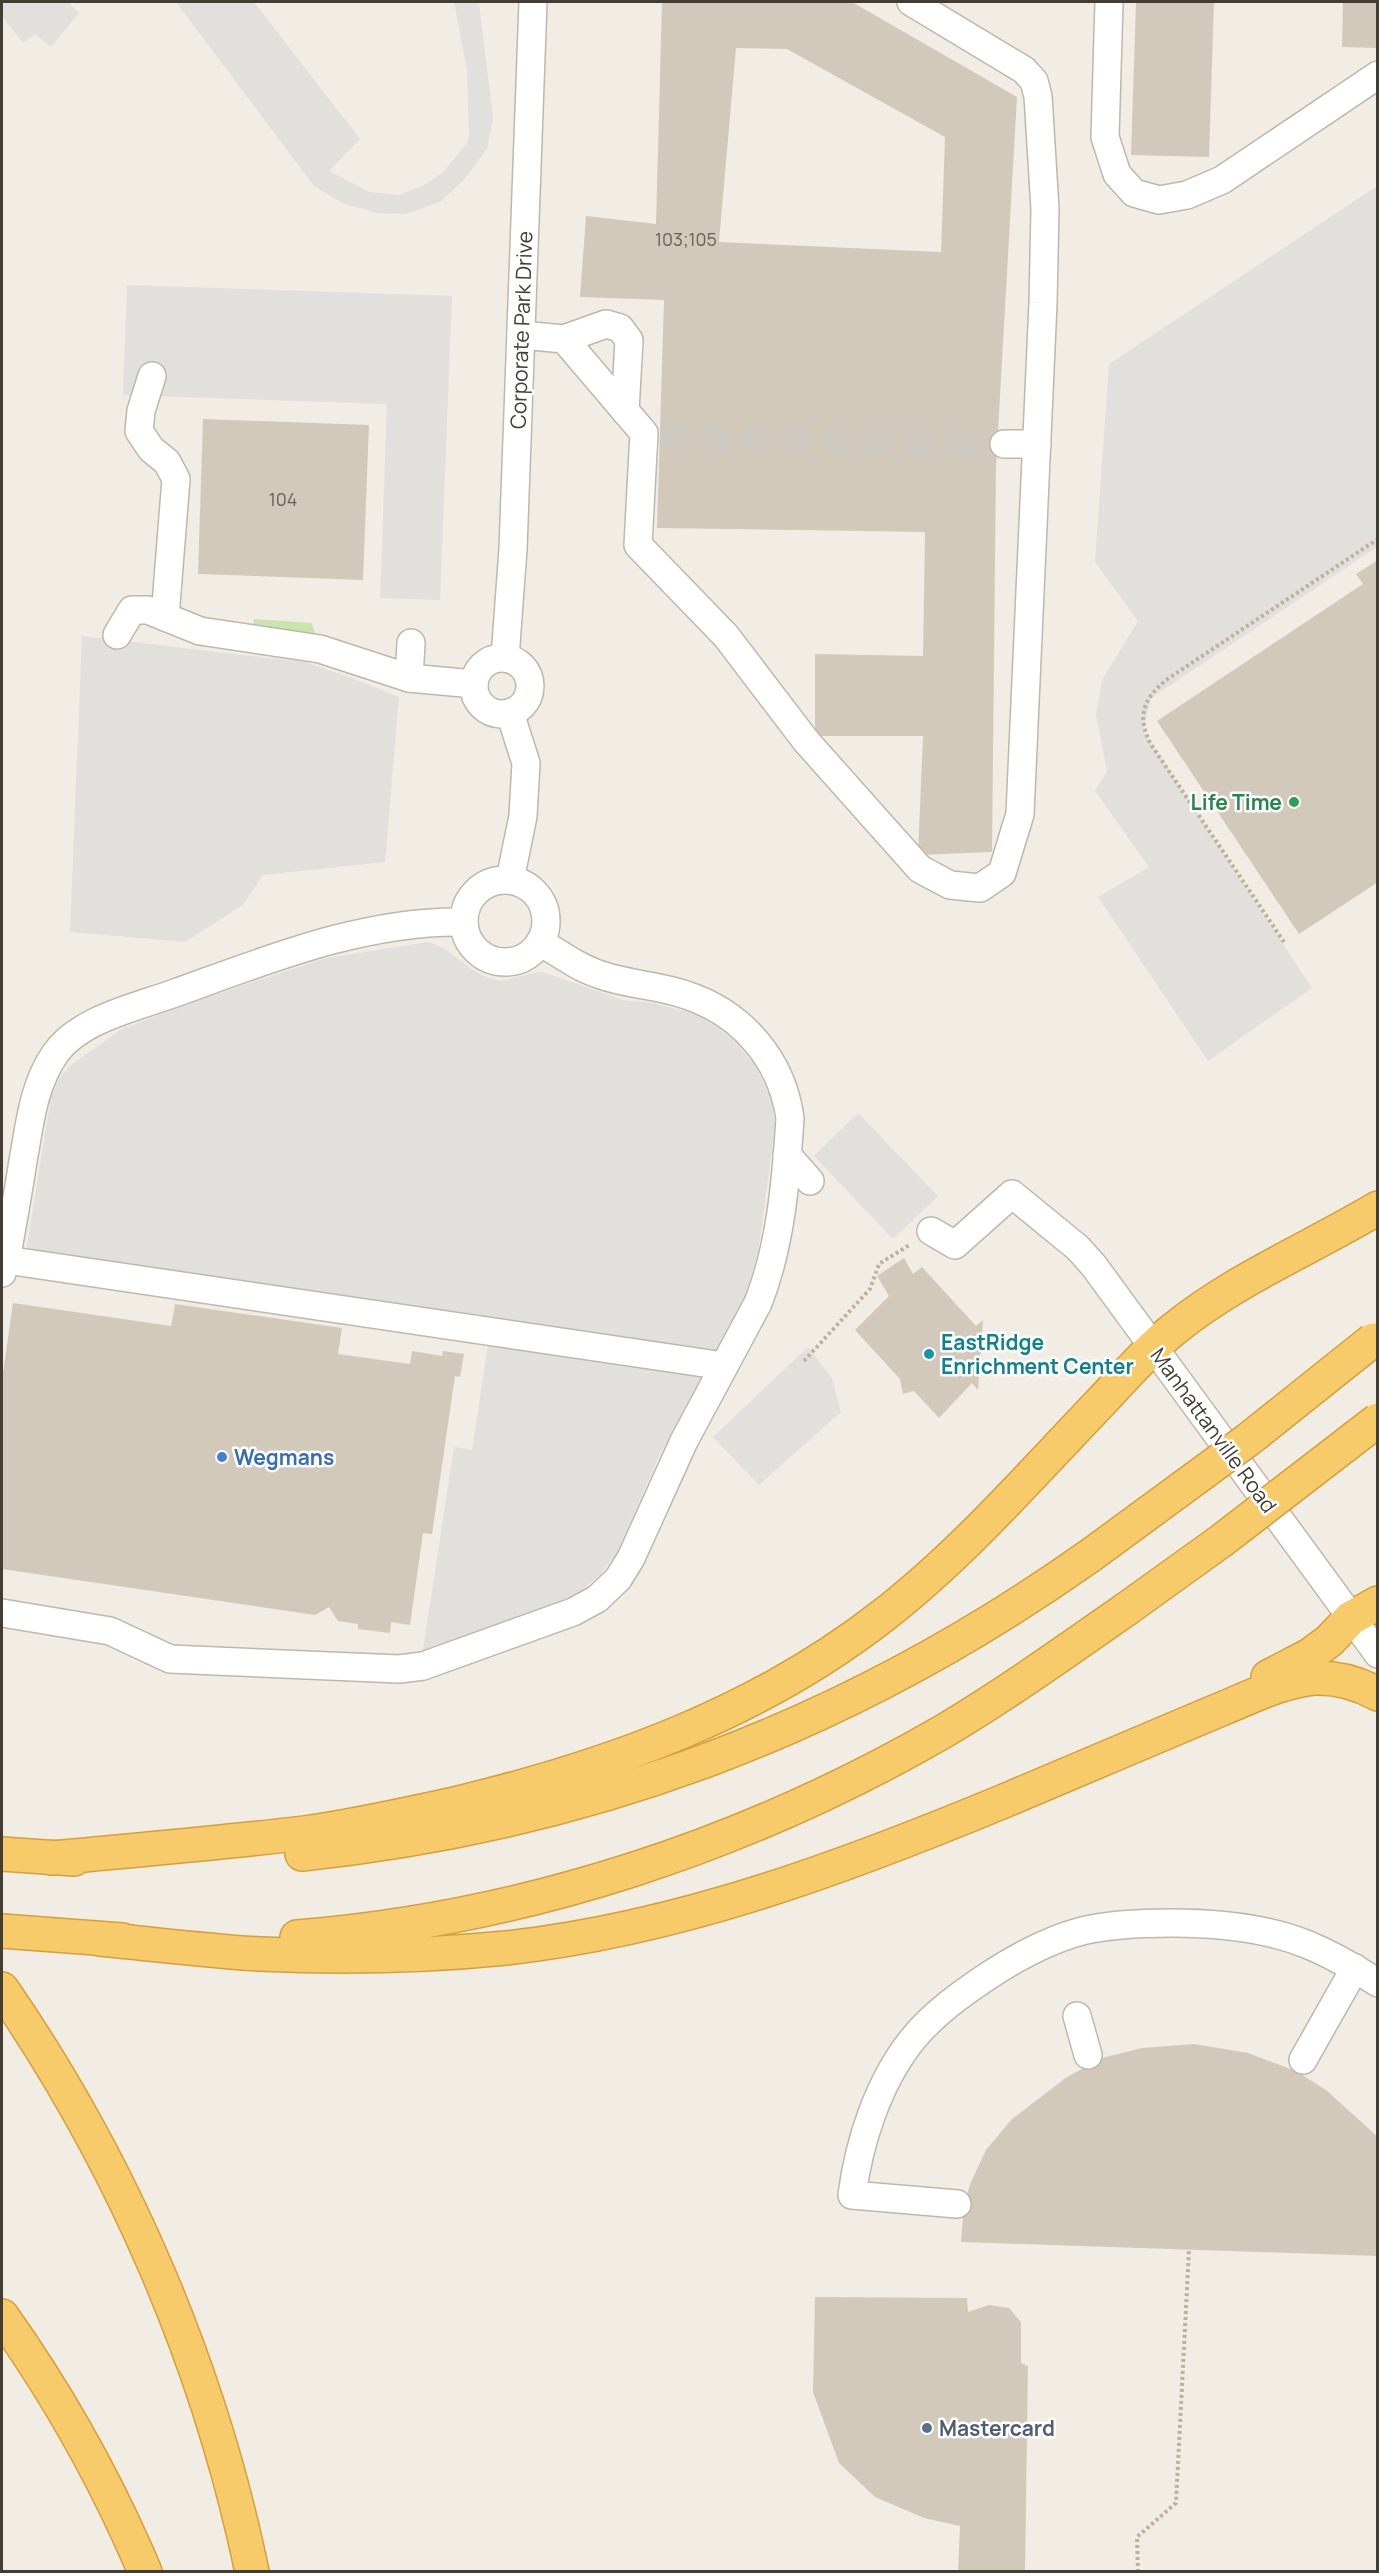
<svg xmlns="http://www.w3.org/2000/svg" width="1379" height="2573" font-family="Manrope,sans-serif">
<rect width="100%" height="100%" fill="#f1ede4"/>
<polygon fill="#cae4ae" points="254,619 312,623 315,634 253,630"/>
<g fill="#e2e0dc">
<polygon points="2,2 72,2 69,3 79,13 51,47 35,34 23,43 2,16"/>
<polygon points="176,2 254,2 360,139 329,171 369,192 400,195 426,184 443,172 467,143 469,135 467,69 454,2 479,2 493,118 487,149 464,180 440,202 405,214 377,213 342,203 314,186"/>
<polygon points="1377,186 1377,547 1151,698 1143,731 1312,988 1208,1061 1098,897 1149,867 1095,791 1107,771 1096,715 1102,680 1138,621 1095,562 1109,364"/>
<polygon points="127,285 452,296 440,600 380,598 387,404 123,395"/>
<polygon points="82,636 304,662 352,678 399,697 385,862 263,875 243,905 185,942 70,932"/>
<polygon points="428,942 444,948 471,969 486,977 501,981 538,972 546,973 623,1000 653,1003 696,1014 713,1024 733,1040 755,1065 772,1100 775,1127 758,1253 748,1287 742,1304 660,1454 617,1552 601,1574 582,1590 553,1605 423,1650 454,1447 472,1450 488,1344 22,1276 51,1097 59,1078 71,1065 120,1030 186,1004 326,958"/>
<polygon points="858,1113 938,1196 893,1239 814,1156"/>
<polygon points="808,1347 832,1378 841,1412 759,1485 713,1437"/>
</g>
<g fill="#d2c9ba" fill-rule="evenodd">
<path d="M 662,2 L 852,2 L 1017,97 L 996,466 L 992,852 L 918,855 L 923,736 L 815,736 L 815,654 L 923,656 L 925,532 L 657,528 L 664,300 L 580,297 L 586,216 L 656,224 ZM 736,48 L 787,49 L 945,137 L 941,252 L 719,242 Z"/>
<polygon points="1136,2 1214,2 1209,157 1131,155"/>
<polygon points="1343,2 1378,2 1378,48 1342,47"/>
<polygon points="203,419 369,425 363,580 198,574"/>
<polygon points="1378,560 1378,882 1299,934 1157,721 1363,584 1356,574"/>
<polygon points="904,1258 913,1274 922,1267 976,1326 983,1320 978,1390 972,1383 939,1418 914,1391 903,1394 900,1379 855,1330 889,1296 877,1276"/>
<polygon points="13,1303 171,1326 175,1304 342,1328 338,1354 410,1364 412,1351 442,1356 443,1351 464,1354 460,1377 455,1376 432,1534 423,1533 410,1625 391,1622 390,1633 358,1629 358,1624 338,1621 329,1607 315,1615 2,1569 2,1380"/>
<polygon points="1194,2044 1248,2053 1296,2071 1326,2090 1378,2137 1378,2256 961,2242 964,2204 971,2182 986,2150 1012,2119 1067,2077 1102,2058 1142,2048"/>
<polygon points="815,2297 967,2298 968,2312 989,2305 1009,2308 1021,2322 1021,2363 1028,2366 1025,2572 958,2572 960,2526 924,2518 875,2497 839,2463 813,2392"/>
</g>
<g fill="none" stroke-linecap="round" stroke-linejoin="round">
<polyline stroke="#cecac1" stroke-width="27" stroke-dasharray="27 14" stroke-linecap="butt" points="660,437 1004,444"/>
<defs>
<g id="minor">
<polyline points="1109,2 1105,137 1117,174 1134,193 1159,200 1187,195 1222,180 1378,75"/>
<polyline points="521,335 564,339 644,433 638,545 726,636 806,741 920,869 950,885 980,888 1002,873 1020,814 1043,303 1045,209 1038,96 1034,81 1024,70 911,2"/>
<polyline points="564,339 606,324 620,328 629,340 625,411"/>
<polyline points="152,376 141,411 139,431 151,449 167,462 176,479 165,617"/>
<polyline points="1004,444 1037,444"/>
<polyline points="117,635 132,610 148,610 200,631 320,649 409,678 474,684"/>
<circle cx="502" cy="686" r="28"/>
<polyline points="505,658 513,549 533,2"/>
<polyline points="409,678 411,643"/>
<circle cx="505" cy="921" r="41"/>
<polyline points="510,880 523,816 526,763 510,713"/>
<polyline points="787,1155 810,1181"/>
<polyline points="931,1231 955,1245 1012,1194 1078,1248 1094,1266 1378,1654"/>
<polyline points="6,1260 724,1366"/>
<path d="M 2,1273 L 6,1260 C 12,1227 18,1194 23,1161 C 30,1123 33,1086 55,1054 C 79,1019 137,1007 175,993 C 267,960 364,920 464,922"/>
<path d="M 2,1613 L 110,1631 L 170,1659 L 399,1669 L 423,1666 L 573,1612 L 597,1599 L 618,1579 L 631,1558 L 684,1441 L 758,1303 C 781,1245 786,1180 790,1118 C 782,1060 742,1013 686,995 C 659,985 629,985 601,975 C 579,968 560,954 540,942"/>
<polyline points="1077,2016 1088,2055"/>
<polyline points="1303,2060 1355,1968"/>
<path d="M 957,2204 L 852,2195 C 859,2142 878,2083 912,2040 C 933,2014 961,1994 988,1976 C 1017,1957 1048,1940 1082,1931 C 1111,1924 1142,1923 1172,1923 C 1217,1923 1263,1927 1306,1944 C 1331,1954 1355,1968 1378,1983"/>
</g>
<g id="highway">
<polyline points="1268,1677 1310,1655 1329,1641 1351,1618 1378,1603"/>
<polyline points="2,1854 74,1859"/>
<path d="M 302,1854 C 595,1823 851,1725 1091,1555"/>
<path d="M 52,1858 C 136,1850 220,1843 304,1833 C 354,1826 404,1815 454,1804 C 609,1767 759,1713 885,1614 C 963,1553 1029,1477 1098,1405 C 1122,1380 1146,1351 1174,1329 C 1234,1280 1311,1248 1378,1208"/>
<polyline points="2,1931 122,1940"/>
<path d="M 297,1937 C 524,1919 747,1845 944,1731 C 1006,1694 1065,1652 1125,1610"/>
<path d="M 100,1939 C 153,1944 206,1951 260,1954 C 341,1958 425,1956 506,1948 C 679,1929 845,1867 1004,1801 C 1076,1771 1147,1740 1219,1710 C 1249,1698 1281,1681 1314,1678 C 1336,1677 1358,1683 1378,1694"/>
<path d="M 2,1989 C 122,2163 209,2364 252,2572"/>
<path d="M 2,2316 C 58,2395 107,2482 145,2572"/>
</g>
</defs>
<use href="#minor" stroke="#bfb8aa" stroke-width="30"/>
<use href="#highway" stroke="#d59f3a" stroke-width="36"/>
<g stroke="#bdb199" stroke-width="4" stroke-dasharray="3 3" stroke-linecap="butt">
<path d="M 1284,942 L 1150,743 C 1137,715 1143,700 1166,680 L 1378,539"/>
<polyline points="804,1361 870,1289 879,1264 911,1244"/>
<polyline points="1138,2572 1137,2537 1176,2503 1189,2250"/>
</g>
<use href="#minor" stroke="#fff" stroke-width="27"/>
<use href="#highway" stroke="#f7cb69" stroke-width="33"/>
<defs>
<g id="highway-bridge">
<polyline points="1091,1555 1249,1439 1373,1340"/>
<polyline points="1125,1610 1221,1541 1378,1420"/>
</g>
</defs>
<use href="#highway-bridge" stroke="#d59f3a" stroke-width="36" stroke-linecap="butt"/>
<use href="#highway-bridge" stroke="#f7cb69" stroke-width="33"/>
</g>
<circle fill="#2e9e5b" stroke="#fff" stroke-width="2" cx="1294" cy="802" r="6"/>
<circle fill="#0f9aa8" stroke="#fff" stroke-width="2" cx="929" cy="1354" r="6"/>
<circle fill="#3f7fe0" stroke="#fff" stroke-width="2" cx="222" cy="1457" r="6"/>
<circle fill="#5c6f8a" stroke="#fff" stroke-width="2" cx="927" cy="2428" r="6"/>
<g text-anchor="middle" dominant-baseline="central" stroke-width="5" stroke-linejoin="round" paint-order="stroke">
<g font-size="18" fill="#676056">
<text x="686" y="239">103;105</text>
<text x="283" y="499">104</text>
</g>
<g font-size="21" fill="#433d34" stroke="#fff">
<text transform="translate(521 330) rotate(-88)">Corporate Park Drive</text>
<text transform="translate(1214 1430) rotate(54)">Manhattanville Road</text>
</g>
<g font-size="21" font-weight="bold" fill="#27864d" stroke="#fff" text-anchor="end">
<text x="1282" y="802">Life Time</text>
</g>
<g font-size="21" font-weight="bold" fill="#0d838f" stroke="#fff" text-anchor="start">
<text x="941" y="1342">EastRidge<tspan x="941" dy="24">Enrichment Center</tspan></text>
</g>
<g font-size="21" font-weight="bold" fill="#366cbe" stroke="#fff" text-anchor="start">
<text x="234" y="1457">Wegmans</text>
</g>
<g font-size="21" font-weight="bold" fill="#4e5e75" stroke="#fff" text-anchor="start">
<text x="939" y="2428">Mastercard</text>
</g>
</g>
<rect width="1379" height="2573" fill="none" stroke="#433d34" stroke-width="6"/>
</svg>
